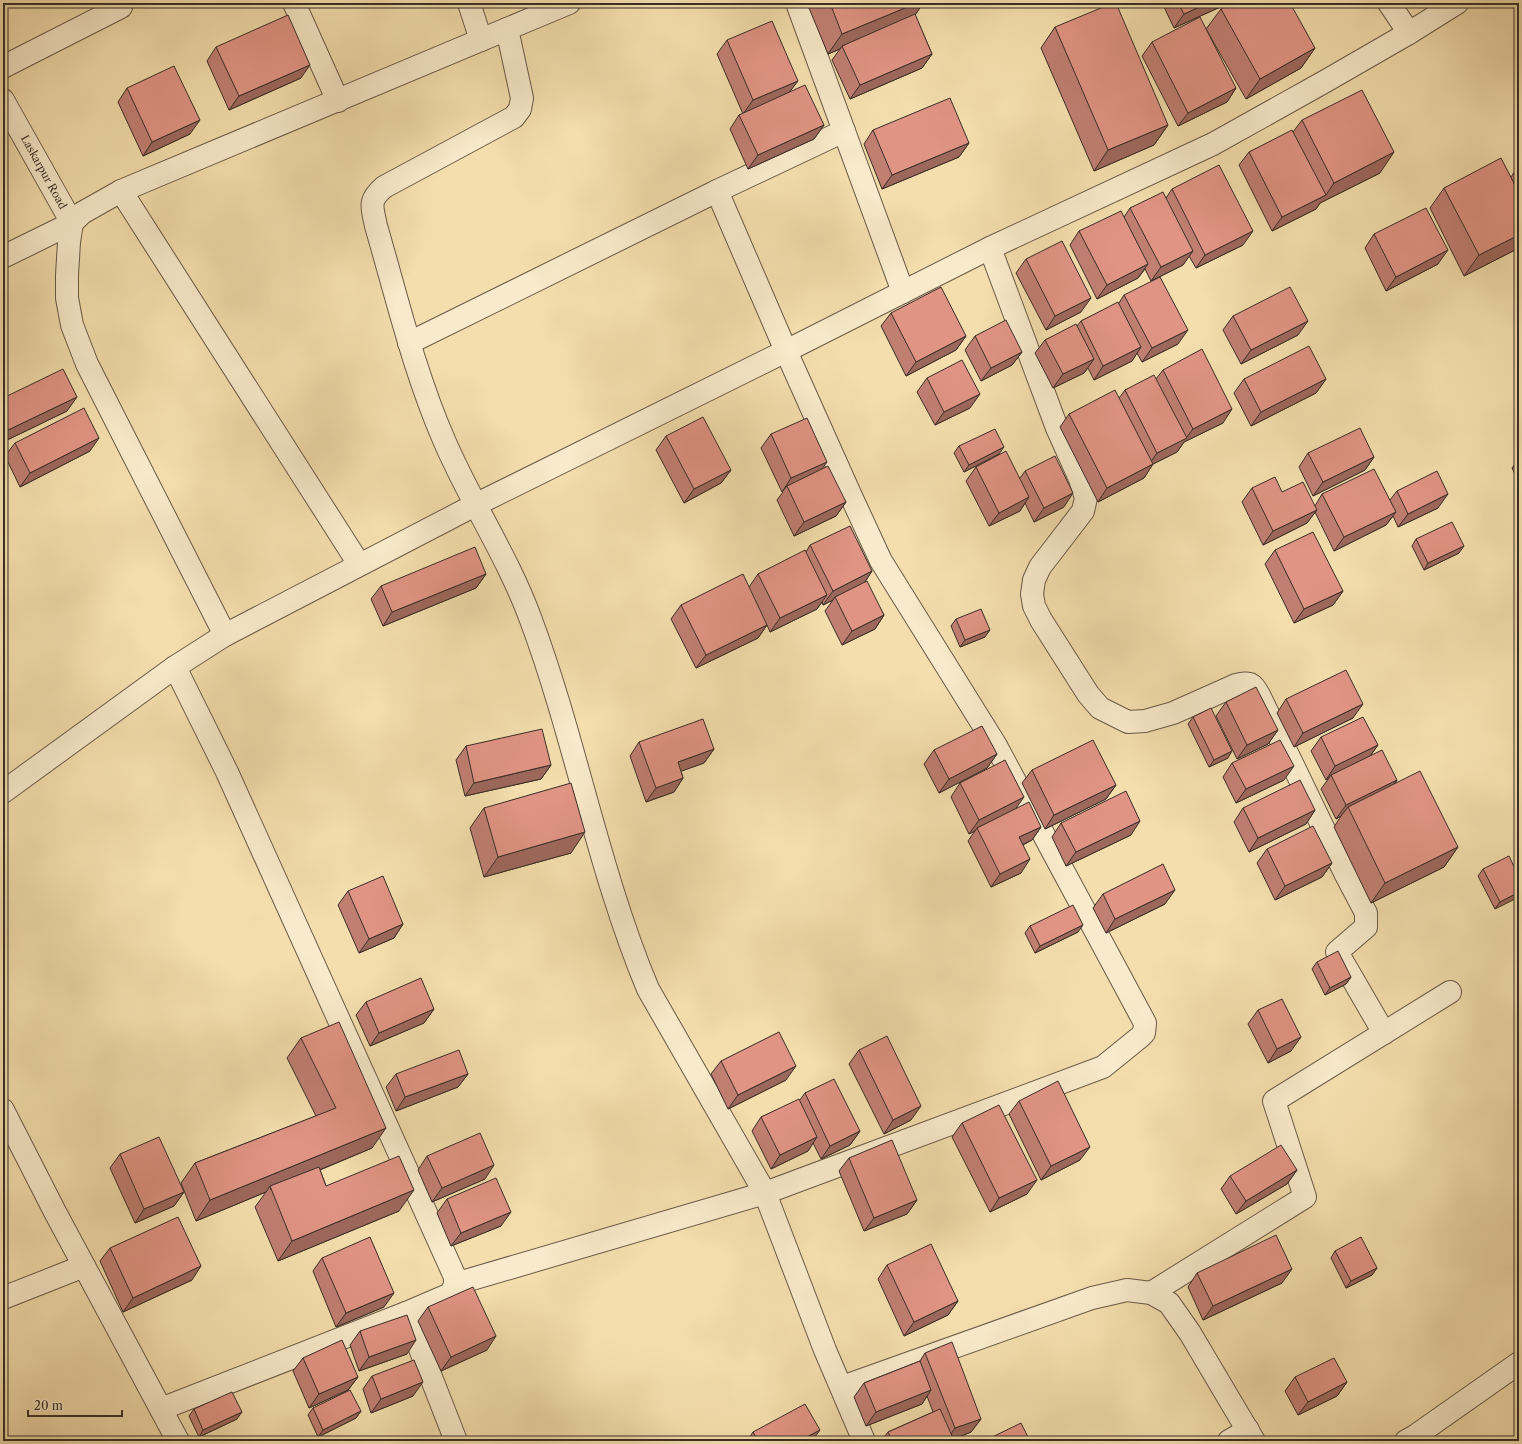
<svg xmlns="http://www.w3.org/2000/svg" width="1522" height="1444" font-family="'Libre Caslon Text',serif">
<rect width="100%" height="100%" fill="#f4dead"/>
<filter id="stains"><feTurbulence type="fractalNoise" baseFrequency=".005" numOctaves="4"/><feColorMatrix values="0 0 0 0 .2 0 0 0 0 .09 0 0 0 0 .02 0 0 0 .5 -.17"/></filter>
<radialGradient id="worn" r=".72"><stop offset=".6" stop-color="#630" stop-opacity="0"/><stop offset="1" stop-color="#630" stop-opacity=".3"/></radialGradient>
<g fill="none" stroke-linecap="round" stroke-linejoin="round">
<defs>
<g id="street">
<polyline points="294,3 338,101"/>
<polyline points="469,3 481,40"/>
<polyline points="797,3 903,292"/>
<polyline points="1389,3 1409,33"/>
<path d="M 507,29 L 522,98 L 520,109 L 514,117 L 384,187 C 368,201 372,206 376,226 C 397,298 414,371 444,440 C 470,501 508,557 531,620 C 576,741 598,870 648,989 L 765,1193 L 825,1350 L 864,1441"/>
<polyline points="3,67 121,7 119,3"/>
<polyline points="3,100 72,223 3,257"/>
<polyline points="121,191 359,564"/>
<polyline points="717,191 844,131"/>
<path d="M 990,248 L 1057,428 L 1080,479 L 1086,498 L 1083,511 L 1040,567 L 1034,580 L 1032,594 L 1034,606 L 1041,620 L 1088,694 L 1100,708 L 1128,722 L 1145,721 L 1173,713 L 1236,685 C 1251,682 1251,682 1259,695 L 1346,875 L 1366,913 L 1366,927 L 1337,952 L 1384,1033"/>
<polyline points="409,343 717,191 786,351 850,494 881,561 995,744 1145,1023 1144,1033 1140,1037 1103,1067 765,1193 455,1284"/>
<polyline points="225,635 87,364 72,325 67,298 67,275 69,242 72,223 82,213 121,191 569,3"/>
<polyline points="3,792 175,667 225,635 475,505 786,351 990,248 1213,144 1324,82 1409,33 1457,3"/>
<polyline points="3,1110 55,1212 178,1441"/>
<polyline points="1151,1293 1305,1197 1274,1101 1450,992"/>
<polyline points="3,1298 84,1266"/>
<polyline points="406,1313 456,1441"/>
<polyline points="842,1387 1092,1298 1127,1290 1151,1293 1169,1303 1190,1333 1254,1441"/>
<path d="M 161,1409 L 406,1313 L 448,1295 C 455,1289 455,1285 455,1277 L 227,772 L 175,667"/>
<polyline points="1229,1441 1248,1430"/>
<polyline points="1406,1441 1415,1436 1519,1363"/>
</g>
</defs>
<use href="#street" stroke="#685a48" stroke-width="24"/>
<use href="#street" stroke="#f8eaca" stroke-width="22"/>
</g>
<g fill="#c17f72" stroke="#392e27">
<polygon points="813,3 923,3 915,15 932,54 922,68 850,99 832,60 840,49 828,54 809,8"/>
<polygon points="1162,3 1229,3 1174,28"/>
<polygon points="1221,9 1315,48 1301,68 1246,99 1206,29"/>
<polygon points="1055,27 1168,125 1154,145 1094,171 1041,48"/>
<polygon points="727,40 790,92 824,125 814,139 748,169 730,129 739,115 743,114 717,54"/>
<polygon points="1152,42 1236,88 1227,102 1178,126 1142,56"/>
<polygon points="216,47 301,78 229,110 207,61"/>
<polygon points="127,88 190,134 143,156 118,102"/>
<polygon points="1302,120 1380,173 1320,203 1316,209 1272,231 1239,165 1249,152 1293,132"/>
<polygon points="873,130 969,143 959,157 882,189 864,144"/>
<polygon points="1519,165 1519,248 1464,276 1430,208 1444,188 1511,177"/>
<polygon points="1172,189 1243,245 1196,268 1189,256 1183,265 1151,281 1145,269 1138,278 1097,299 1070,245 1079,231 1124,217 1130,208 1166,198"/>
<polygon points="1374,234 1438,264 1386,291 1365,248"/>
<polygon points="1026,259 1081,312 1046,330 1016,273"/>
<polygon points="1124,295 1178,344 1142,362 1137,353 1132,361 1094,380 1088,368 1084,373 1053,388 1035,353 1045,340 1077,326 1081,321 1119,303"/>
<polygon points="891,313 966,336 956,350 906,376 881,326"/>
<polygon points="1233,316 1298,335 1241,364 1223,330"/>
<polygon points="975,336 1022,352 1012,365 981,381 965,350"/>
<polygon points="1163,370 1223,423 1184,442 1177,452 1153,464 1144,478 1098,502 1060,427 1069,414 1119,398 1125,390 1156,379"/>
<polygon points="927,378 970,408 935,425 917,392"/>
<polygon points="1244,379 1326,379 1316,393 1251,426 1234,393"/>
<polygon points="3,398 67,411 3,442"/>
<polygon points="771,434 822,469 846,502 836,516 794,536 777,500 783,492 782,492 761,448"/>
<polygon points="666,436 731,470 721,483 684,503 656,450"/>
<polygon points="15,443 90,451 20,487 5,456"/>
<polygon points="959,446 999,454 964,472 954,453"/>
<polygon points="1308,453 1374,457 1365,470 1313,496 1299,467"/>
<polygon points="1519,459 1519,482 1512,468"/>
<polygon points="976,467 1020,478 1025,471 1064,507 1034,522 1025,503 1020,511 989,526 966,481"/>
<polygon points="1252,488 1282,492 1315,506 1322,494 1390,500 1397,491 1438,508 1398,527 1393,516 1386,525 1334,551 1315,512 1307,523 1263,545 1242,502"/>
<polygon points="1416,539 1459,553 1424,570 1412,546"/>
<polygon points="810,545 872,571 864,583 884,615 875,629 842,645 825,611 833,600 823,605 822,602 817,609 770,632 767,625 758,638 696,668 671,619 681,605 749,587 758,574 806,552"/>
<polygon points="1275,550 1343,591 1333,605 1294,623 1265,564"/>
<polygon points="486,574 476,588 383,626 371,599 381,586"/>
<polygon points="956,619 985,637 960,647 951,626"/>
<polygon points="1286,699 1353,718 1294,747 1277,713"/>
<polygon points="1226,702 1278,730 1268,744 1237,759 1216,716"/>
<polygon points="1193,717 1228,758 1209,767 1188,724"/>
<polygon points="1321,737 1378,745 1370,756 1397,780 1395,784 1458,847 1444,867 1371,903 1334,827 1341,816 1336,819 1321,789 1329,778 1326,780 1311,751"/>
<polygon points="639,742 714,749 704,763 681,771 683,778 674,792 646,802 630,756"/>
<polygon points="466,746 551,765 541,779 465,796 456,760"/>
<polygon points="934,750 997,754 987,768 939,793 924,764"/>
<polygon points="1232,763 1284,780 1236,803 1223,777"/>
<polygon points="1032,770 1116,785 1106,799 1045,829 1022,783"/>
<polygon points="960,783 1016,809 1041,827 1032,840 1023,845 1021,873 991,887 968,841 975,831 969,834 951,797"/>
<polygon points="484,808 571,853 484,877 470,828"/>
<polygon points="1243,808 1315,810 1306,824 1249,852 1234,822"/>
<polygon points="1061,823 1131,835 1066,866 1052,837"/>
<polygon points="1267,849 1332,863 1322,877 1275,900 1257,863"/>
<polygon points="1483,869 1519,877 1495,909 1478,876"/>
<polygon points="348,891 403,924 394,938 359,953 338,905"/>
<polygon points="1103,894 1165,904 1106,933 1093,908"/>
<polygon points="1030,926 1078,932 1035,953 1025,933"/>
<polygon points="1317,962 1351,977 1346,984 1325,995 1312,969"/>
<polygon points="366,1002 434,1009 424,1023 370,1046 356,1015"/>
<polygon points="1258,1010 1291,1051 1268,1063 1248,1024"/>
<polygon points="301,1038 372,1148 320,1170 326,1186 399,1211 278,1261 255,1207 266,1192 196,1221 181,1183 195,1163 316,1116 287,1058"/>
<polygon points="859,1050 911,1120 884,1134 849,1064"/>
<polygon points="721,1061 786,1080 728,1109 711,1074"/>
<polygon points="396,1074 468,1074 458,1087 396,1111 386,1087"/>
<polygon points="805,1093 860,1131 850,1145 821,1159 813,1143 808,1151 771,1169 752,1131 761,1117 799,1101"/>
<polygon points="1019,1101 1080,1160 1041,1180 1009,1114"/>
<polygon points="962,1123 1027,1194 990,1212 952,1137"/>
<polygon points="120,1154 184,1192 174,1206 135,1223 110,1168"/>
<polygon points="427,1156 485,1179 432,1202 418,1170"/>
<polygon points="849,1158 917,1200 907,1214 864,1231 839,1171"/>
<polygon points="1297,1170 1287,1184 1236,1214 1221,1189 1230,1176"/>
<polygon points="447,1199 501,1226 451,1246 437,1213"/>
<polygon points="110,1248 192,1280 123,1312 100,1261"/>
<polygon points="1335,1251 1377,1268 1372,1275 1346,1288 1331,1258"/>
<polygon points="322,1258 384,1307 336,1327 313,1271"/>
<polygon points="887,1265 958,1301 948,1315 904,1336 878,1279"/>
<polygon points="1197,1273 1282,1283 1203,1320 1188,1287"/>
<polygon points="428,1307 487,1350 441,1371 418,1321"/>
<polygon points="360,1331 407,1354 359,1371 350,1345"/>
<polygon points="925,1353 981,1419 971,1432 952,1440 951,1441 881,1441 888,1432 933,1412 927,1396 922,1404 866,1426 854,1397 864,1383 920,1361"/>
<polygon points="303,1358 358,1377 348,1390 309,1408 293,1371"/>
<polygon points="372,1376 413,1396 371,1413 363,1389"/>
<polygon points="1295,1377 1347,1382 1337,1396 1298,1415 1285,1391"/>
<polygon points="313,1408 361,1411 356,1418 318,1437 308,1415"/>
<polygon points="194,1409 237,1419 199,1437 189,1416"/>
<polygon points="753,1432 812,1441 747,1441"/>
</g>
<g fill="#9d685c" stroke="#392e27">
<polygon points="917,3 923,3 912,20 842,46 840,49 828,54 842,34"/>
<polygon points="1208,3 1229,3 1174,28 1184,14"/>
<polygon points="1315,48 1301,68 1246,99 1260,79"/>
<polygon points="932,54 922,68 850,99 860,85"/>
<polygon points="310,65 301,78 229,110 239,96"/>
<polygon points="798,81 788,94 743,114 753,100"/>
<polygon points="1236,88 1227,102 1178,126 1188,113"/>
<polygon points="200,120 190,134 143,156 152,142"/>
<polygon points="824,125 814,139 748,169 758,155"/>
<polygon points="1168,125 1154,145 1094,171 1108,150"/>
<polygon points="969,143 959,157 882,189 892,175"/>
<polygon points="1394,152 1380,173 1320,203 1316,209 1272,231 1282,217 1326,195 1334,183"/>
<polygon points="1253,231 1243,245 1196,268 1205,255"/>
<polygon points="1519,235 1519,248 1464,276 1479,255"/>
<polygon points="1448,250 1438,264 1386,291 1396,277"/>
<polygon points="1193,251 1183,265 1151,281 1161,267"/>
<polygon points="1148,264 1138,278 1097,299 1107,285"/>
<polygon points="1091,298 1081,312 1046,330 1055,316"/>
<polygon points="1308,321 1298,335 1241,364 1251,350"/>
<polygon points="1188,330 1178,344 1142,362 1152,348"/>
<polygon points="966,336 956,350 906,376 916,362"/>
<polygon points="1141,347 1132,361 1094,380 1103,366"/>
<polygon points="1022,352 1012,365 981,381 991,368"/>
<polygon points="1094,359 1084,373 1053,388 1063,374"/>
<polygon points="1326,379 1316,393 1251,426 1261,412"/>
<polygon points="980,394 970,408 935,425 944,412"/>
<polygon points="77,397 67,411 3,442 3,437 8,430"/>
<polygon points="1232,409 1223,423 1184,442 1177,452 1147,467 1157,453 1186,438 1193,429"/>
<polygon points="99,438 90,451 20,487 30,473"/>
<polygon points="1004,447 999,454 964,472 969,465"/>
<polygon points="1374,457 1365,470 1313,496 1323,482"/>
<polygon points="827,462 817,476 787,486 782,492 791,478"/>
<polygon points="1153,464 1144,478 1098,502 1107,488"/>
<polygon points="731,470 721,483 684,503 694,489"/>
<polygon points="1073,493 1064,507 1034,522 1044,508"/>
<polygon points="1448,494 1438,508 1398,527 1408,514"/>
<polygon points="1029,497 1020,511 989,526 999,513"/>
<polygon points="846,502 836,516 794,536 804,522"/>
<polygon points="1317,510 1307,523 1263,545 1273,531"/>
<polygon points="1396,512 1386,525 1334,551 1344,537"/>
<polygon points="1464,546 1459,553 1424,570 1428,563"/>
<polygon points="872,571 863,585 835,597 833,600 823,605 833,591"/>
<polygon points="486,574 476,588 383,626 392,612"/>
<polygon points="1343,591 1333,605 1294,623 1304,609"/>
<polygon points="827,595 817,609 770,632 780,618"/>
<polygon points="884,615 875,629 842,645 852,631"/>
<polygon points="767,625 758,638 696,668 706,655"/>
<polygon points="990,630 985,637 960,647 965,640"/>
<polygon points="1363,704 1353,718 1294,747 1303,733"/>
<polygon points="1278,730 1268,744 1237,759 1247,745"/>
<polygon points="1378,745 1368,759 1331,775 1329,778 1326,780 1335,766"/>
<polygon points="714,749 704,763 668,776 678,762"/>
<polygon points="1232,751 1228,758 1209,767 1214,760"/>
<polygon points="997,754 987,768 939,793 949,779"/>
<polygon points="551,765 541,779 465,796 474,783"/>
<polygon points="1294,766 1284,780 1236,803 1246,789"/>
<polygon points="683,778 674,792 646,802 656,788"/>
<polygon points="1397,780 1387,794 1348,807 1341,816 1336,819 1346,805"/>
<polygon points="1116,785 1106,799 1045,829 1054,815"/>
<polygon points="1024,797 1014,811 977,828 975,831 969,834 979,820"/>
<polygon points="1315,810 1306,824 1249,852 1258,838"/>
<polygon points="1140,821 1131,835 1066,866 1076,852"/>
<polygon points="1041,827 1032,840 1009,851 1019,837"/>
<polygon points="585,832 571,853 484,877 498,857"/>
<polygon points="1458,847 1444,867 1371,903 1385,883"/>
<polygon points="1030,859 1021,873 991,887 1000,874"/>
<polygon points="1332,863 1322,877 1275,900 1285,886"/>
<polygon points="1175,890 1165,904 1106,933 1115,919"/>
<polygon points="1519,892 1519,897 1495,909 1500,902"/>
<polygon points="403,924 394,938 359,953 369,939"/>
<polygon points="1083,925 1078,932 1035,953 1040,946"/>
<polygon points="1351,977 1346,984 1325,995 1330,988"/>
<polygon points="434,1009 424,1023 370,1046 379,1033"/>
<polygon points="1301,1037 1291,1051 1268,1063 1277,1049"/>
<polygon points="796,1066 786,1080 728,1109 738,1095"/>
<polygon points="468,1074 458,1087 396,1111 405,1097"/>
<polygon points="921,1106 911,1120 884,1134 893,1120"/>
<polygon points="386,1128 372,1148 271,1190 270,1186 266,1192 196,1221 210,1200"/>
<polygon points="860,1131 850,1145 821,1159 830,1146"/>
<polygon points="817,1137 808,1151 771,1169 780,1155"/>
<polygon points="1090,1147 1080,1160 1041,1180 1051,1166"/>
<polygon points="494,1165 485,1179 432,1202 442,1188"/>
<polygon points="1297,1170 1287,1184 1236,1214 1246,1201"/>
<polygon points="1037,1180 1027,1194 990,1212 999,1198"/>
<polygon points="414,1190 399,1211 278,1261 292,1241"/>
<polygon points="184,1192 174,1206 135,1223 144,1209"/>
<polygon points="917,1200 907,1214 864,1231 874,1218"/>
<polygon points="511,1212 501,1226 451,1246 461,1233"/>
<polygon points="201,1266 192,1280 123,1312 133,1298"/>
<polygon points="1377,1268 1372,1275 1346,1288 1351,1281"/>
<polygon points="1292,1269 1282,1283 1203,1320 1213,1306"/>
<polygon points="394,1293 384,1307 336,1327 346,1313"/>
<polygon points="958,1301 948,1315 904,1336 914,1322"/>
<polygon points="496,1336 487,1350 441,1371 451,1357"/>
<polygon points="416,1340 407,1354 359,1371 369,1357"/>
<polygon points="358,1377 348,1390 309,1408 319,1394"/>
<polygon points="423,1382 413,1396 371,1413 381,1399"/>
<polygon points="1347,1382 1337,1396 1298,1415 1308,1402"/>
<polygon points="931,1390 922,1404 866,1426 876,1412"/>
<polygon points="361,1411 356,1418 318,1437 323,1430"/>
<polygon points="242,1412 237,1419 199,1437 203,1430"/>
<polygon points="981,1419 971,1432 952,1440 951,1441 946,1441 955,1428"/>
<polygon points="820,1430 812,1441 799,1441"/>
</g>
<g fill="#e09484" stroke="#392e27">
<polygon points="830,3 917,3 842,34"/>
<polygon points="1113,3 1116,3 1168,125 1108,150 1055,27"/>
<polygon points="1178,3 1208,3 1184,14"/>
<polygon points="1231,3 1290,3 1315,48 1260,79 1221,9"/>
<polygon points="915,14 932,54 860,85 842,46"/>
<polygon points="288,15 310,65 239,96 216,47"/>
<polygon points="1200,17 1236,88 1188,113 1152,42"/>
<polygon points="772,21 798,81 753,100 727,40"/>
<polygon points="174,66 200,120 152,142 127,88"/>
<polygon points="805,85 824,125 758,155 739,115"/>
<polygon points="1362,90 1394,152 1334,183 1302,120"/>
<polygon points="950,98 969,143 892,175 873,130"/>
<polygon points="1292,130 1326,195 1282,217 1249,152"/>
<polygon points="1501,158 1519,193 1519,235 1479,255 1444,188"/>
<polygon points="1219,165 1253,231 1205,255 1172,189"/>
<polygon points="1163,192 1193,251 1161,267 1130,208"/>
<polygon points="1426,208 1448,250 1396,277 1374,234"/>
<polygon points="1121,211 1148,264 1107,285 1079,231"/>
<polygon points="1062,241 1091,298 1055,316 1026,259"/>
<polygon points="1160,277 1188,330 1152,348 1124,295"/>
<polygon points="941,287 966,336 916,362 891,313"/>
<polygon points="1290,287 1308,321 1251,350 1233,316"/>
<polygon points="1118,302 1141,347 1103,366 1081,321"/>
<polygon points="1006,320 1022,352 991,368 975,336"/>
<polygon points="1076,324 1094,359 1063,374 1045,340"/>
<polygon points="1309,346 1326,379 1261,412 1244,379"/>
<polygon points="1202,349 1232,409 1193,429 1163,370"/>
<polygon points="962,360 980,394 944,412 927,378"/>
<polygon points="63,369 77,397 8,430 3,420 3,398"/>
<polygon points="1154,375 1187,438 1157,453 1125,390"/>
<polygon points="1115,390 1153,464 1107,488 1069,414"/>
<polygon points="84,408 99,438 30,473 15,443"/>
<polygon points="703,417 731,470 694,489 666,436"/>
<polygon points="807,418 827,462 791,478 771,434"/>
<polygon points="1360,428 1374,457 1323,482 1308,453"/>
<polygon points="995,429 1004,447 969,465 959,446"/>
<polygon points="1006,451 1029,497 999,513 976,467"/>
<polygon points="1055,456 1073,493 1044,508 1025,471"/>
<polygon points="828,466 846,502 804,522 787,486"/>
<polygon points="1374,469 1396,512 1344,537 1322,494"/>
<polygon points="1437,471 1448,494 1408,514 1397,491"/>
<polygon points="1275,477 1282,492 1303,482 1317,510 1273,531 1252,488"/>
<polygon points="1452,522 1464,546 1428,563 1416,539"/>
<polygon points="850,526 872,571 833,591 810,545"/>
<polygon points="1313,532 1343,591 1304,609 1275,550"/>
<polygon points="475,547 486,574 392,612 381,586"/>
<polygon points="805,550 827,595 780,618 758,574"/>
<polygon points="743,574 767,625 706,655 681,605"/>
<polygon points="867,581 884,615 852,631 835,597"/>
<polygon points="981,609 990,630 965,640 956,619"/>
<polygon points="1346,670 1363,704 1303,733 1286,699"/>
<polygon points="1256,687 1278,730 1247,745 1226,702"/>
<polygon points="1211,708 1232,751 1214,760 1193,717"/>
<polygon points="1363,717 1378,745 1335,766 1321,737"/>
<polygon points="703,719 714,749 678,762 683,778 656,788 639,742"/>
<polygon points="982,726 997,754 949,779 934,750"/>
<polygon points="542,729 551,765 474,783 466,746"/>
<polygon points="1093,740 1116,785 1054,815 1032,770"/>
<polygon points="1280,740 1294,766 1246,789 1232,763"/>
<polygon points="1382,750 1397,780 1346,805 1331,775"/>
<polygon points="1005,760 1024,797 979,820 960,783"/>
<polygon points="1420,771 1458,847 1385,883 1348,807"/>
<polygon points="1300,780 1315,810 1258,838 1243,808"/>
<polygon points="571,783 585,832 498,857 484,808"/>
<polygon points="1126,791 1140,821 1076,852 1061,823"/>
<polygon points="1029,802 1041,827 1019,837 1030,859 1000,874 977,828"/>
<polygon points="1313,826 1332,863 1285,886 1267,849"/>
<polygon points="1509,856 1519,877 1519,892 1500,902 1483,869"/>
<polygon points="1163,864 1175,890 1115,919 1103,894"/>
<polygon points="383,876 403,924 369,939 348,891"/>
<polygon points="1073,905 1083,925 1040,946 1030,926"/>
<polygon points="1338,951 1351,977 1330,988 1317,962"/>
<polygon points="421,978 434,1009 379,1033 366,1002"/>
<polygon points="1282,999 1301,1037 1277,1049 1258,1010"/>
<polygon points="339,1022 386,1128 210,1200 195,1163 336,1108 301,1038"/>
<polygon points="779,1032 796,1066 738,1095 721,1061"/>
<polygon points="887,1036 921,1106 893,1120 859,1050"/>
<polygon points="459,1050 468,1074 405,1097 396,1074"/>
<polygon points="834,1079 860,1131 830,1146 805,1093"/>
<polygon points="1058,1081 1090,1147 1051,1166 1019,1101"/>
<polygon points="799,1099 817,1137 780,1155 761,1117"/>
<polygon points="999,1105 1037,1180 999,1198 962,1123"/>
<polygon points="480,1133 494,1165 442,1188 427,1156"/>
<polygon points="159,1137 184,1192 144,1209 120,1154"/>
<polygon points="892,1140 917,1200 874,1218 849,1158"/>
<polygon points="1281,1145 1297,1170 1246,1201 1230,1176"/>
<polygon points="399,1156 414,1190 292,1241 270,1186 319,1167 326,1186"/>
<polygon points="496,1178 511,1212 461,1233 447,1199"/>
<polygon points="178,1217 201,1266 133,1298 110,1248"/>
<polygon points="1276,1235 1292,1269 1213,1306 1197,1273"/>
<polygon points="370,1237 394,1293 346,1313 322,1258"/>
<polygon points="1361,1237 1377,1268 1351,1281 1335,1251"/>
<polygon points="931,1244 958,1301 914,1322 887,1265"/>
<polygon points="473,1287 496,1336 451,1357 428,1307"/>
<polygon points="407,1315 416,1340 369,1357 360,1331"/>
<polygon points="342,1340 358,1377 319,1394 303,1358"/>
<polygon points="952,1342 981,1419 955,1428 925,1353"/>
<polygon points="1334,1358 1347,1382 1308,1402 1295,1377"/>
<polygon points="414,1360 423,1382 381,1399 372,1376"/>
<polygon points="920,1361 931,1390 876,1412 864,1383"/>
<polygon points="350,1390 361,1411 323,1430 313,1408"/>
<polygon points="232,1392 242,1412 203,1430 194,1409"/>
<polygon points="805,1404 820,1430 799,1441 758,1441 753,1432"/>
<polygon points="940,1409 953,1438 946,1441 892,1441 888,1432"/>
<polygon points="1021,1423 1030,1441 984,1441"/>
</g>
<g text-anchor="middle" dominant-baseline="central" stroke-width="3" stroke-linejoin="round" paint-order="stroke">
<g font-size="11" fill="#392e27" stroke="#f8eaca">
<text transform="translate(44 172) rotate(61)">Laskarpur Road</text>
</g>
</g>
<rect width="1522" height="1444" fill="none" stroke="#f4dead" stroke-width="16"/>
<rect x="4" y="4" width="1514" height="1436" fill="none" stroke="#392e27" stroke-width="2"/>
<rect x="8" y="8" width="1506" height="1428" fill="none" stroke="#392e27"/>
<path d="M28 1410v6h94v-6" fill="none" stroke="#392e27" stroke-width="2"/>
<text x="34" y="1410" font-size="12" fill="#392e27" stroke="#f8eaca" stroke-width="3" paint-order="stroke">20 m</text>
<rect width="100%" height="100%" filter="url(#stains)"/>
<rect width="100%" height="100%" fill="url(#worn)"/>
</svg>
